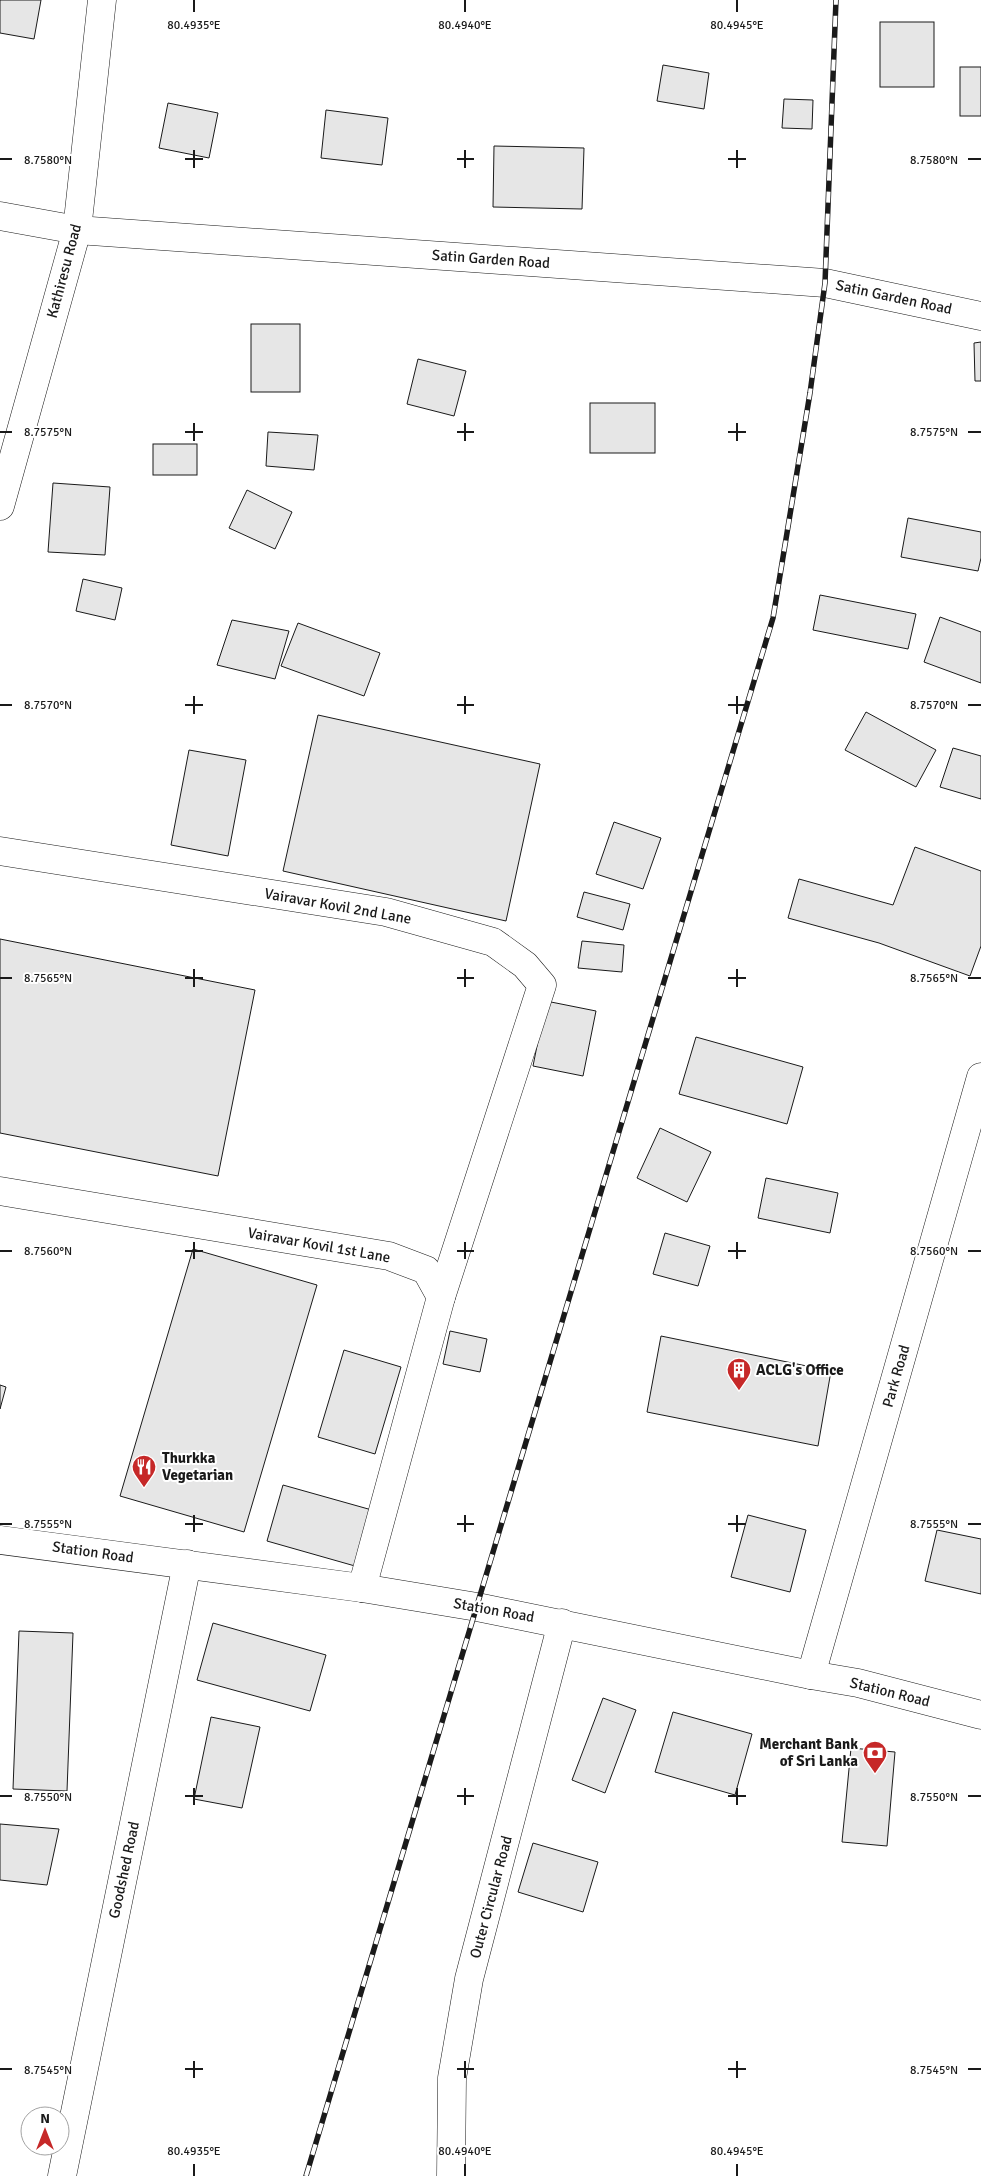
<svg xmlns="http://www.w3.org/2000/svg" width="981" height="2176" font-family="Signika,sans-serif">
<rect width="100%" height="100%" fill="#fff"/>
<g fill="#e6e6e6" stroke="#1a1a1a">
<polygon points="0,0 41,0 34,39 0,33"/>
<rect x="880" y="22" width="54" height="65"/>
<polygon points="663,65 709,73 704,109 657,101"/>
<rect x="960" y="67" width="21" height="49"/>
<polygon points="784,99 813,100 812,129 782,128"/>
<polygon points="168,103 218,113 209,158 159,148"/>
<polygon points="326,110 388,118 382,165 321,158"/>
<polygon points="494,146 584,148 582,209 493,207"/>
<rect x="251" y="324" width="49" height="68"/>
<polygon points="981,342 981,381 975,381 974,343"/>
<polygon points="418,359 466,371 454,416 407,404"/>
<rect x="590" y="403" width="65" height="50"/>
<polygon points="268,432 318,435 314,470 266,466"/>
<rect x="153" y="444" width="44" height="31"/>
<polygon points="53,483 110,487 105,555 48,552"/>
<polygon points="247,490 292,512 275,549 229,528"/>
<polygon points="908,518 981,532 981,558 978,571 901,557"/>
<polygon points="83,579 122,588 115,620 76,611"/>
<polygon points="820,595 916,614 908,649 813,630"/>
<polygon points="940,617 981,632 981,683 924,662"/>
<polygon points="232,620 289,631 275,679 217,665"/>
<polygon points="298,623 380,653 364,696 281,666"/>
<polygon points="866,712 936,750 916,787 845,750"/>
<polygon points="318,715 540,764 506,921 283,871"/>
<polygon points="953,748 981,756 981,799 940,787"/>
<polygon points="189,750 246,760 228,856 171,845"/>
<polygon points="614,822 661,838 643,889 596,874"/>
<polygon points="915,847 981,871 981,946 970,976 879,943 788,918 799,879 893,905"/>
<polygon points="584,892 630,904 623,930 577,917"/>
<polygon points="0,939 255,990 218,1176 0,1133"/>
<polygon points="582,941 624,945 622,972 578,968"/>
<polygon points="546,1001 596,1011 583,1076 533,1066"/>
<polygon points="696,1037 803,1067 787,1124 679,1094"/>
<polygon points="660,1128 711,1152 687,1202 637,1178"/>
<polygon points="766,1178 838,1193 830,1233 758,1218"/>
<polygon points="665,1233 710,1246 698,1286 653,1274"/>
<polygon points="193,1249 317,1285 244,1532 120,1496"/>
<polygon points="450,1331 487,1339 480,1372 443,1364"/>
<polygon points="661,1336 831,1371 818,1446 647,1412"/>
<polygon points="344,1350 401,1367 375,1454 318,1437"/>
<polygon points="0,1385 6,1387 0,1409"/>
<polygon points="283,1485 379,1512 362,1568 267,1541"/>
<polygon points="748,1515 806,1530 790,1592 731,1577"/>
<polygon points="937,1530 981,1539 981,1594 925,1581"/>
<polygon points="213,1623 326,1655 310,1711 197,1680"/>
<polygon points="19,1631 73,1633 67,1791 13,1789"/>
<polygon points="603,1698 636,1710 605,1793 572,1780"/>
<polygon points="673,1712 752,1734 735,1795 655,1772"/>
<polygon points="211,1717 260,1727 242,1808 194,1799"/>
<polygon points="851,1748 895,1752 887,1846 842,1842"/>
<polygon points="0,1824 59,1829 47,1885 0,1880"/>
<polygon points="533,1843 598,1862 583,1912 518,1892"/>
</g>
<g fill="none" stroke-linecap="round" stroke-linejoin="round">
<defs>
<g id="street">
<polyline points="0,216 77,230 825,283 981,316"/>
<polyline points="0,506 77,230 102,0"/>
<polyline points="0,851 386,912 493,942 525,965 542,985 441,1297"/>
<polyline points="0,1191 389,1256 426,1270 441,1297 362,1588"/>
<polyline points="811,1675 981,1077"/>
<polyline points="62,2176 187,1564"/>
</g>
<g id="secondary">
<polyline points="0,1540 362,1588 477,1607 811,1675 858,1683 981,1715"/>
<polyline points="451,2176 452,2078 469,1979 562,1623"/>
</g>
</defs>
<use href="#street" stroke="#1a1a1a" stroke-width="29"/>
<use href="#secondary" stroke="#1a1a1a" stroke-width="29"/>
<use href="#street" stroke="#fff" stroke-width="28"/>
<use href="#secondary" stroke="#fff" stroke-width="28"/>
<defs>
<polyline id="rail" points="306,2176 773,618 810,393 825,283 836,0"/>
</defs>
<use href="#rail" stroke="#1a1a1a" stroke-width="5.5"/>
<use href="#rail" stroke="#fff" stroke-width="4" stroke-dasharray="11" stroke-linecap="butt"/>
</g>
<path fill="none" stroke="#1a1a1a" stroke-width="2" d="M 194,0 L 194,12M 465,0 L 465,12M 737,0 L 737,12M 194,150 L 194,168M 465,150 L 465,168M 737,150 L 737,168M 0,159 L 12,159M 185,159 L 203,159M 457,159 L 474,159M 728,159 L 746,159M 968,159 L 981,159M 194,423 L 194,441M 465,423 L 465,441M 737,423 L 737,441M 0,432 L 12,432M 185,432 L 203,432M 457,432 L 474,432M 728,432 L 746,432M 968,432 L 981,432M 194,696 L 194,714M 465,696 L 465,714M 737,696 L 737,714M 0,705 L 12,705M 185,705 L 203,705M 457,705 L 474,705M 728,705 L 746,705M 968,705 L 981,705M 194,969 L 194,987M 465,969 L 465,987M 737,969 L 737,987M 0,978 L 12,978M 185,978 L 203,978M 457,978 L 474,978M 728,978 L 746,978M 968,978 L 981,978M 194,1242 L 194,1259M 465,1242 L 465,1259M 737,1242 L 737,1259M 0,1251 L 12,1251M 185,1251 L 203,1251M 457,1251 L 474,1251M 728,1251 L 746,1251M 968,1251 L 981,1251M 194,1515 L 194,1532M 465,1515 L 465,1532M 737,1515 L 737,1532M 0,1524 L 12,1524M 185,1524 L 203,1524M 457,1524 L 474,1524M 728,1524 L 746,1524M 968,1524 L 981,1524M 194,1788 L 194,1805M 465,1788 L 465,1805M 737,1788 L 737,1805M 0,1796 L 12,1796M 185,1796 L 203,1796M 457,1796 L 474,1796M 728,1796 L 746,1796M 968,1796 L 981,1796M 194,2061 L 194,2078M 465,2061 L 465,2078M 737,2061 L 737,2078M 0,2069 L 12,2069M 185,2069 L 203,2069M 457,2069 L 474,2069M 728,2069 L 746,2069M 968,2069 L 981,2069M 194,2164 L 194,2176M 465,2164 L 465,2176M 737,2164 L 737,2176"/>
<defs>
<symbol id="building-pin" viewBox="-11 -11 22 30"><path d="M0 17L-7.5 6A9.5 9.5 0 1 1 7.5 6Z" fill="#c62828" stroke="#fff"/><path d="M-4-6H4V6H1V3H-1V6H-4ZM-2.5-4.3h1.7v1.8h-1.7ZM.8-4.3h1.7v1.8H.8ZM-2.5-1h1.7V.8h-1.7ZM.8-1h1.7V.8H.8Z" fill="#fff"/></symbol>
<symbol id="restaurant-pin" viewBox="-11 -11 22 30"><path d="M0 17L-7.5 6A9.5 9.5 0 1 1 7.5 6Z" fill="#c62828" stroke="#fff"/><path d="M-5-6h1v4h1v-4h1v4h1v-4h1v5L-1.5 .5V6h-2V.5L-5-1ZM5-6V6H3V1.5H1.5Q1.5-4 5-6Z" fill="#fff"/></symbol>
<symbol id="bank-pin" viewBox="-11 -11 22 30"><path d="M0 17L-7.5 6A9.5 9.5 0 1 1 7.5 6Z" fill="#c62828" stroke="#fff"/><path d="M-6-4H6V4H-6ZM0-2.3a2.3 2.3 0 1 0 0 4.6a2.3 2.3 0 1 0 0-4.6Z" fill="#fff"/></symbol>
</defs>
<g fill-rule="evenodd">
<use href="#building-pin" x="725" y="1356" width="28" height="38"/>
<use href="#restaurant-pin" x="130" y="1453" width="28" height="38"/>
<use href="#bank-pin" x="861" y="1739" width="28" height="38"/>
</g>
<g text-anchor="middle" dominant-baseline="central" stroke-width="4" stroke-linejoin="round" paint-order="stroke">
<g font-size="15" fill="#1a1a1a" stroke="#fff">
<text transform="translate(491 259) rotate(4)">Satin Garden Road</text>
<text transform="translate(64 271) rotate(-75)">Kathiresu Road</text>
<text transform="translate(894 297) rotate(12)">Satin Garden Road</text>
<text transform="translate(338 906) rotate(10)">Vairavar Kovil 2nd Lane</text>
<text transform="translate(319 1245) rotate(10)">Vairavar Kovil 1st Lane</text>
<text transform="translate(896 1376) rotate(-74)">Park Road</text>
<text transform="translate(93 1552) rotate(8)">Station Road</text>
<text transform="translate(494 1610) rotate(10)">Station Road</text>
<text transform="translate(890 1692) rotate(14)">Station Road</text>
<text transform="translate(124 1870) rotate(-78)">Goodshed Road</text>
<text transform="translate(491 1897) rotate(-75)">Outer Circular Road</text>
</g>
<g font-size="15" font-weight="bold" fill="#1a1a1a" stroke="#fff" text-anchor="start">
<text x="756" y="1370">ACLG's Office</text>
<text x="162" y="1458">Thurkka<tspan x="162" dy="17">Vegetarian</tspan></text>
<text x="858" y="1744" text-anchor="end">Merchant Bank<tspan x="858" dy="17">of Sri Lanka</tspan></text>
</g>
</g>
<g font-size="12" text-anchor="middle" fill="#1a1a1a" stroke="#fff" stroke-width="4" stroke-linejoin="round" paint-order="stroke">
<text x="194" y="29">80.4935°E</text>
<text x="465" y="29">80.4940°E</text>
<text x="737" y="29">80.4945°E</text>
<text x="48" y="164">8.7580°N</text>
<text x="934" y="164">8.7580°N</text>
<text x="48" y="436">8.7575°N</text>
<text x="934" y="436">8.7575°N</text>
<text x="48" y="709">8.7570°N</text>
<text x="934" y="709">8.7570°N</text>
<text x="48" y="982">8.7565°N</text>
<text x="934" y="982">8.7565°N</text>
<text x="48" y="1255">8.7560°N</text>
<text x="934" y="1255">8.7560°N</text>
<text x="48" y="1528">8.7555°N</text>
<text x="934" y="1528">8.7555°N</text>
<text x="48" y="1801">8.7550°N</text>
<text x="934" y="1801">8.7550°N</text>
<text x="48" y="2074">8.7545°N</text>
<text x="934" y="2074">8.7545°N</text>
<text x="194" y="2155">80.4935°E</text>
<text x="465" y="2155">80.4940°E</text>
<text x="737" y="2155">80.4945°E</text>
</g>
<g transform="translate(45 2131)"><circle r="24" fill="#ffffff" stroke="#a3a3a3"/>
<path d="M0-4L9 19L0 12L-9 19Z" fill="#c62828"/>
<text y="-8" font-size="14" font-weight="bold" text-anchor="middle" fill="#1a1a1a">N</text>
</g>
</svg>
